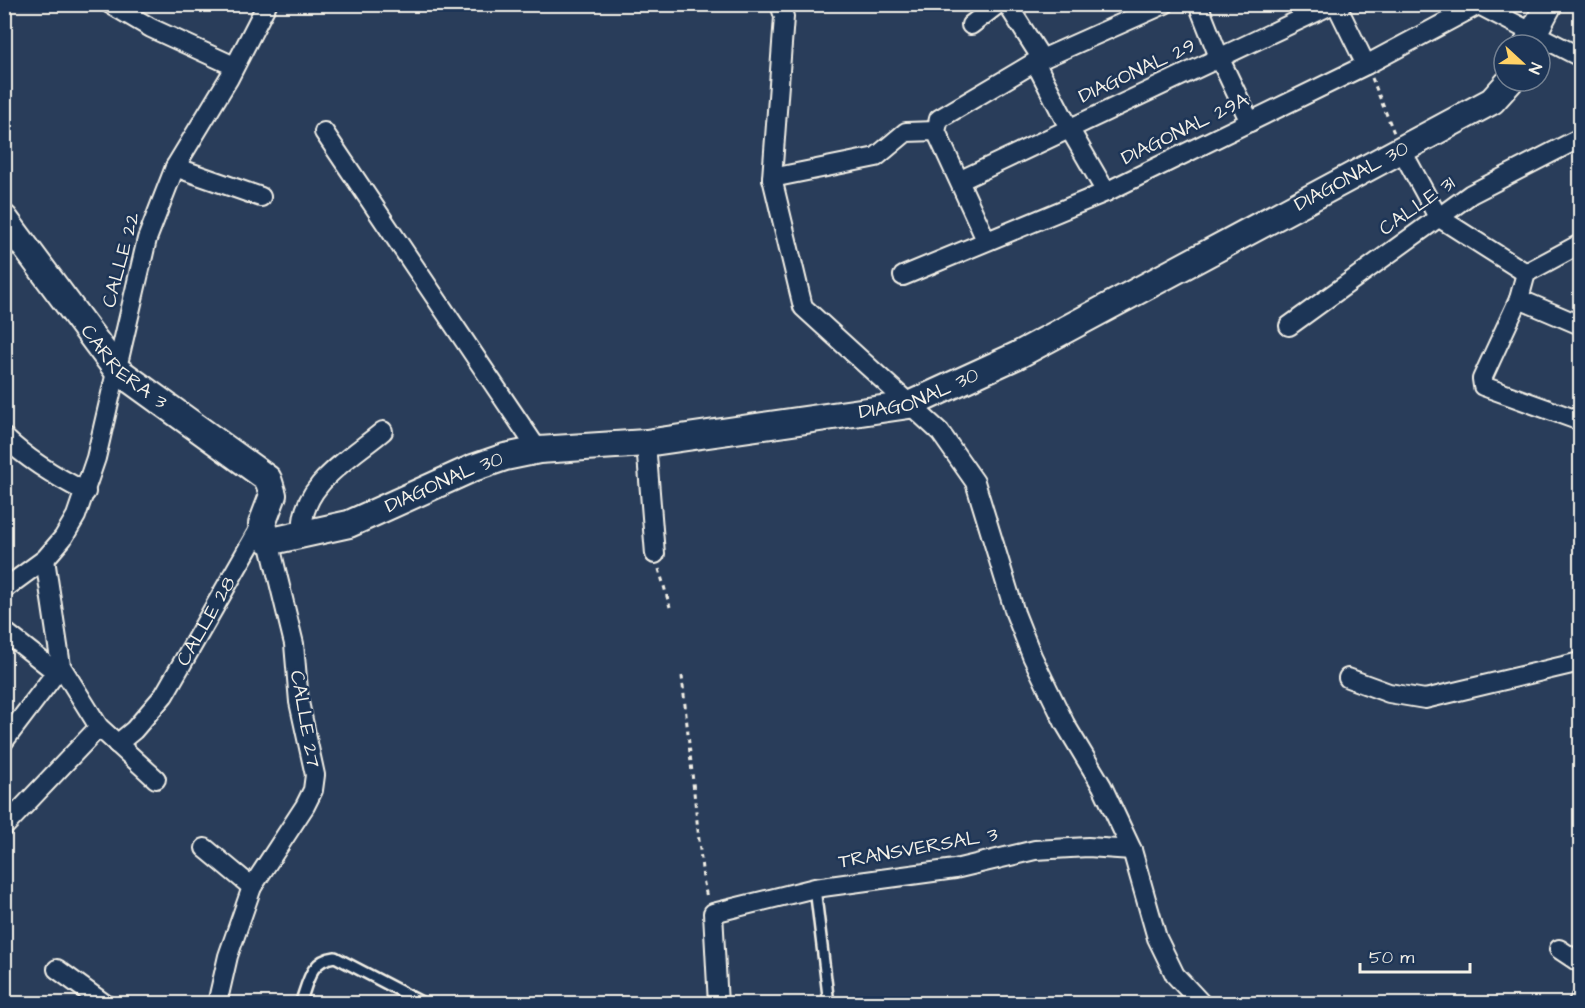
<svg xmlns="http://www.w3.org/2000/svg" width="1585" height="1008" font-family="'Architects Daughter',sans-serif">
<rect width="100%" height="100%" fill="#293d5a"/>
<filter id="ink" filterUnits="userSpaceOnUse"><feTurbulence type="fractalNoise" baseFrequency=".0167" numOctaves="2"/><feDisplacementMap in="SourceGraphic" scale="12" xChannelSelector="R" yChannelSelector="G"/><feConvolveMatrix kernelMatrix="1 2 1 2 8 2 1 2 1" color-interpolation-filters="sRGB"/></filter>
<g filter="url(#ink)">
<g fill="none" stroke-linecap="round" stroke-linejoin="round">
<defs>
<g id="lane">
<polyline points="815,888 829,1004"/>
<path d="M 300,1004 C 308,982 310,960 335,957 L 425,1004"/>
</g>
<g id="street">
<polyline points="110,4 151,28 234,66"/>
<polyline points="780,4 784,17 772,178 803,307 940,432 975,482 1015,613 1032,656 1065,724 1102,786 1132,850 1157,938 1175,975 1202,1004"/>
<polyline points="1007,4 1042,59"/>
<polyline points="1198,4 1219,57 1250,122"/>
<polyline points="1336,4 1366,65"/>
<polyline points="1477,4 1580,57"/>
<polyline points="971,25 998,4"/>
<polyline points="1035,62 1069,128 1106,192"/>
<polyline points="324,132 538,450"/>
<polyline points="1401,149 1438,217 1526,273"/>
<polyline points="175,167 261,197"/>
<polyline points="772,178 876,157 906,132 936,131"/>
<polyline points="961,180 1333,4"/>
<polyline points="986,240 936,131 939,119 1035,62 1165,4"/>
<polyline points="1526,273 1519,299 1482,379 1483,386 1580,421"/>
<polyline points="1526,273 1580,244"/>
<polyline points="903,276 1106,192 1366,65 1478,5"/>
<polyline points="1519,299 1580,325"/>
<polyline points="1289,326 1471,194 1580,138"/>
<path d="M 4,437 C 29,461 56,477 86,492"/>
<polyline points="646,443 655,554"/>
<path d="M 303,533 C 298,486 351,458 383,431"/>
<polyline points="45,559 61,666 99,727 156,779"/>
<polyline points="4,589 45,559 63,538 76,516 96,458 147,239 175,167 229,78 267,4"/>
<polyline points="4,631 56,672"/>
<polyline points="1348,678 1389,693 1425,699 1580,662"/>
<polyline points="4,741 61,666"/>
<path id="s1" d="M 117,744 L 134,730 L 164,695 L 262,524"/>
<polyline points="4,827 99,727"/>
<polyline points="205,848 252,887"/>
<polyline points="1559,949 1580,963"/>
<polyline points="57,969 105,1004"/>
<polyline points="217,1004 228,956 252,887 305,806 313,790 315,775 299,702 294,644 269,541"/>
<polyline points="718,1004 713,913 815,888 955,869 1035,850 1088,847 1132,850"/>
<polyline points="1577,1004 1580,1000"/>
</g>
<g id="secondary">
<polyline points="1527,45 1549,4"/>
<path id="s2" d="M 4,218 L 117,370 L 268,479 L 273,495 L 262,524 L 266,539 L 272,541 L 349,524 L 473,468 L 505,457 L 539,450 L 646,443 L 909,405 L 1018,355 L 1492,101 L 1510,81"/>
</g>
</defs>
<use href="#lane" stroke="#f4f1e8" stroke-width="14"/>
<use href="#street" stroke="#f4f1e8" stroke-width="22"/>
<use href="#secondary" stroke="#f4f1e8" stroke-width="30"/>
<g stroke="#f4f1e8" stroke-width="3" stroke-dasharray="4.5 4.5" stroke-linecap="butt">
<polyline points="1372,78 1394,133"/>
<polyline points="659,569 670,607"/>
<polyline points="682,676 703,879 707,898"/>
</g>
<use href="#lane" stroke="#1d3557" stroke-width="9"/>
<use href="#street" stroke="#1d3557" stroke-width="18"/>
<use href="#secondary" stroke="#1d3557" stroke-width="26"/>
</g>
</g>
<g text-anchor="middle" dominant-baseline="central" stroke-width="5" stroke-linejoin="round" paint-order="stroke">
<g font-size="20" fill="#f4f1e8" stroke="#1d3557">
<text transform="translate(1137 71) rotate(-25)">DIAGONAL 29</text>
<text transform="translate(1185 129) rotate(-26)">DIAGONAL 29A</text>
<text stroke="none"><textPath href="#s2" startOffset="1600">DIAGONAL 30</textPath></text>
<text transform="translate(1417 206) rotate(-35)">CALLE 31</text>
<text transform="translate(121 260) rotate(-75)">CALLE 22</text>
<text stroke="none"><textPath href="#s2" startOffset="192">CARRERA 3</textPath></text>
<text stroke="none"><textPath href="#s2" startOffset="1114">DIAGONAL 30</textPath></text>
<text stroke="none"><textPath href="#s2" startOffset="628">DIAGONAL 30</textPath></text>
<text stroke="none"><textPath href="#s1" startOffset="153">CALLE 28</textPath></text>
<text transform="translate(305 719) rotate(80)">CALLE 27</text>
<text transform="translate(918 848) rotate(-10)">TRANSVERSAL 3</text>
</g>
</g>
<rect width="1585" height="1008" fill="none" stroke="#1d3557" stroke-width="24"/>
<rect x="12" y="12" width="1561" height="984" fill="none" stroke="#f4f1e8" stroke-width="2" filter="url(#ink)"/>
<g transform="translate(1522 63) rotate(112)"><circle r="28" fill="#1d3557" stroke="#738091" stroke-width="1.5"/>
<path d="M0-4.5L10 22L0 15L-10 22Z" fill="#ffd166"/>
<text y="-9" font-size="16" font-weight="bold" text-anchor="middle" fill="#f4f1e8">N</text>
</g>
<path d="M1360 963v9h110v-9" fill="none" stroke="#f4f1e8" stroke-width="3"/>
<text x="1369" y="963" font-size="18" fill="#f4f1e8" stroke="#1d3557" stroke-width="4.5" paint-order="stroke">50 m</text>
</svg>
